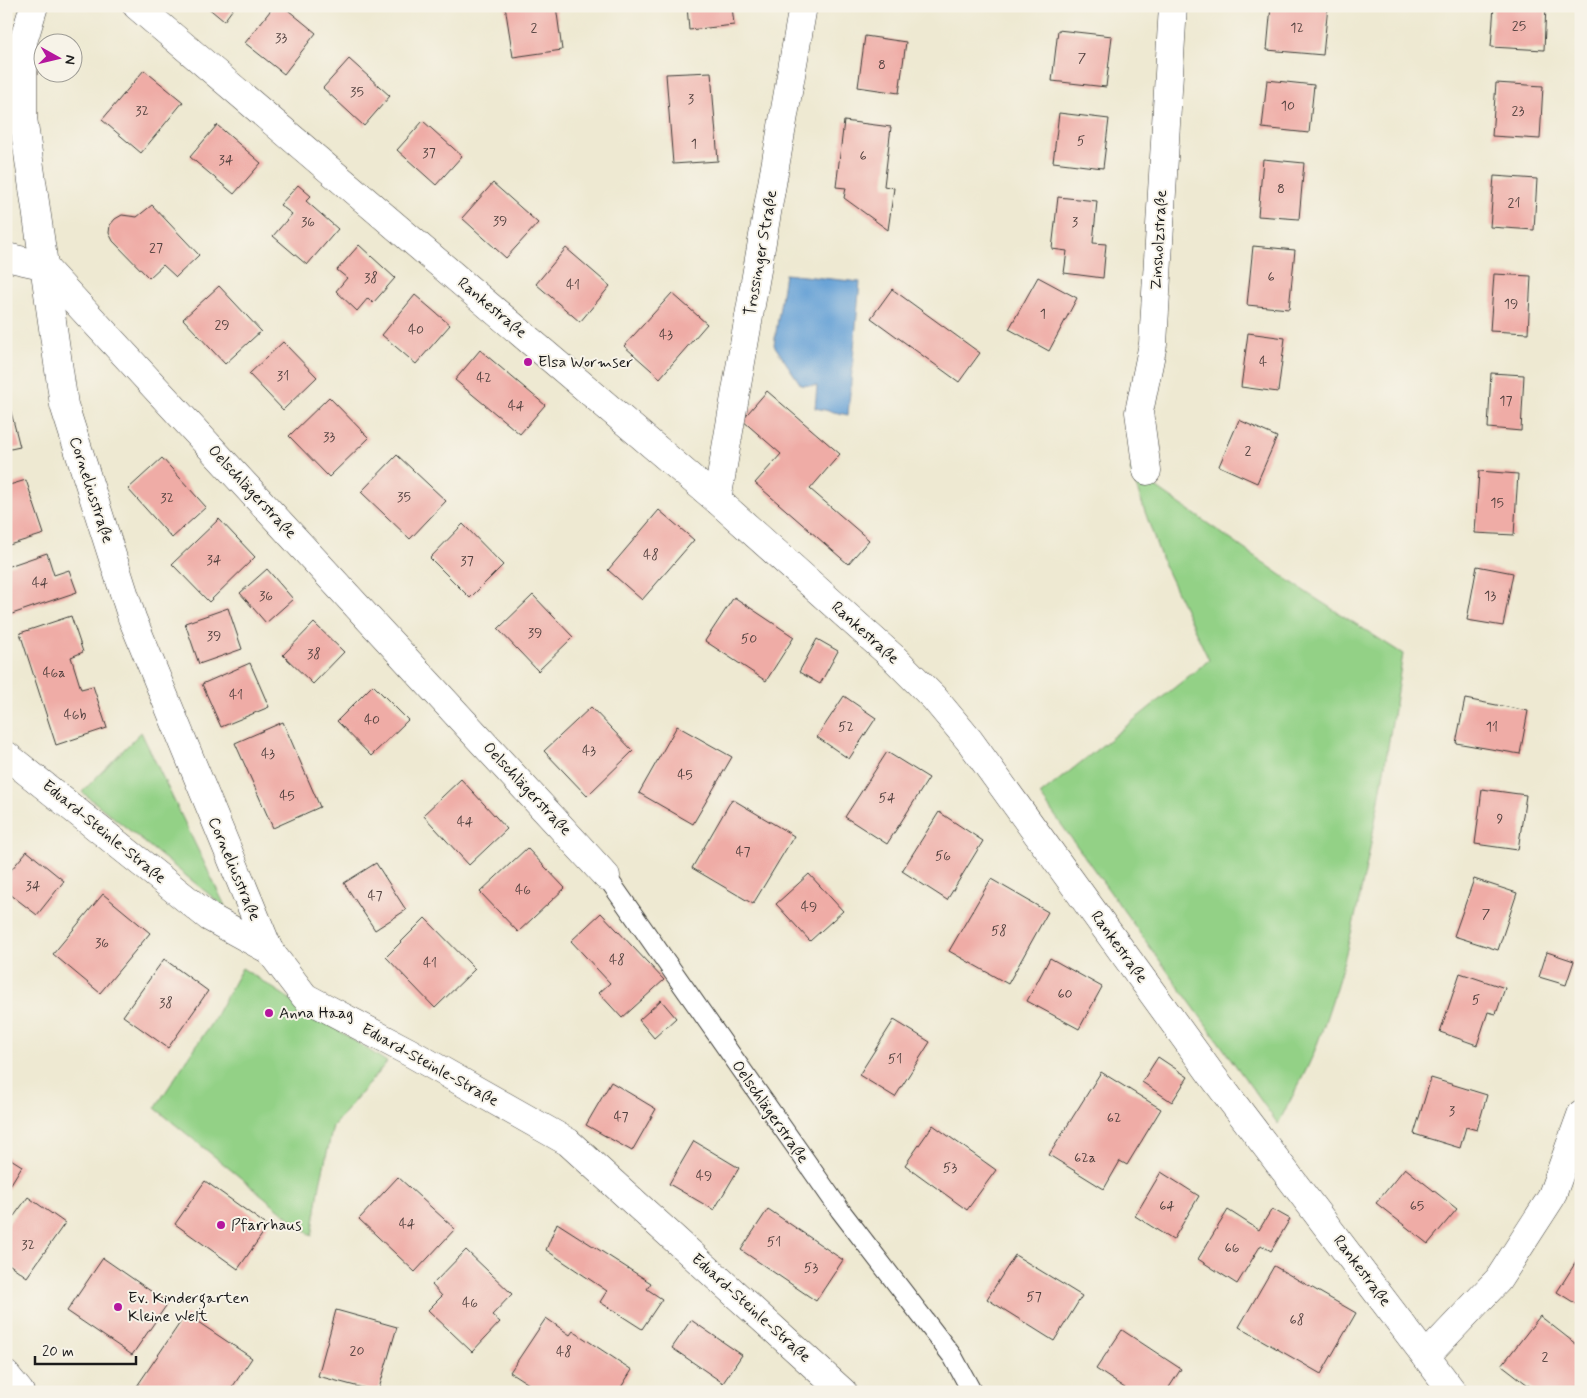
<svg xmlns="http://www.w3.org/2000/svg" width="1587" height="1398" font-family="Mynerve,sans-serif">
<rect width="100%" height="100%" fill="#f7f3e8"/>
<filter id="ink" filterUnits="userSpaceOnUse"><feTurbulence type="fractalNoise" baseFrequency=".02" numOctaves="2"/><feDisplacementMap in="SourceGraphic" scale="10" xChannelSelector="R" yChannelSelector="G"/><feConvolveMatrix kernelMatrix="1 2 1 2 8 2 1 2 1" color-interpolation-filters="sRGB"/></filter>
<filter id="wash" filterUnits="userSpaceOnUse"><feTurbulence type="fractalNoise" baseFrequency=".0096" numOctaves="4" result="noise"/><feDisplacementMap in="SourceGraphic" scale="20" xChannelSelector="R" yChannelSelector="G"/><feGaussianBlur stdDeviation="1.12" result="paint"/><feColorMatrix in="noise" values="0 0 0 0 0 0 0 0 0 0 0 0 0 0 0 0 0 1.4 0 .05"/><feComposite in="paint" operator="in"/></filter>
<g filter="url(#wash)">
<rect width="100%" height="100%" fill="#eee9d2"/>
<g fill="#93d186" stroke="#587651">
<path d="M 1130,469 L 1304,591 L 1403,654 C 1381,787 1363,923 1315,1050 C 1305,1075 1290,1100 1278,1124 L 1040,795 L 1209,660 L 1163,563 Z"/>
<polygon points="141,732 226,908 82,792"/>
<polygon points="242,968 387,1062 333,1126 320,1184 312,1236 155,1108 214,1019"/>
</g>
<polygon fill="#66a1d6" stroke="#415e79" points="785,274 860,282 848,415 815,408 817,386 801,385 774,345"/>
<g id="blocks">
<g fill="#efaca6">
<polygon points="206,6 235,6 224,21"/>
<polygon points="274,6 283,6 316,33 284,74 245,43"/>
<polygon points="505,6 556,6 562,50 513,57"/>
<polygon points="687,6 732,6 734,25 689,30"/>
<polygon points="1271,6 1328,6 1323,55 1267,50"/>
<polygon points="1494,6 1546,6 1544,50 1491,47"/>
<polygon points="1058,30 1112,36 1106,87 1052,81"/>
<polygon points="865,36 906,42 899,93 858,87"/>
<polygon points="349,59 390,96 364,126 323,88"/>
<polygon points="144,70 183,102 141,153 102,120"/>
<polygon points="711,72 718,161 673,164 666,74"/>
<polygon points="1267,80 1314,85 1309,133 1262,128"/>
<polygon points="1496,83 1543,86 1540,139 1492,136"/>
<polygon points="1059,113 1109,119 1103,168 1053,162"/>
<polygon points="423,121 462,156 436,185 397,150"/>
<polygon points="844,121 891,127 884,186 894,188 888,230 844,198 846,188 836,187"/>
<polygon points="217,125 261,163 234,194 190,157"/>
<polygon points="1263,159 1304,163 1299,219 1258,216"/>
<polygon points="1494,176 1537,179 1534,230 1490,227"/>
<polygon points="493,183 538,223 506,258 462,218"/>
<polygon points="298,185 311,196 306,201 338,229 307,265 273,236 292,214 280,205"/>
<polygon points="1058,197 1097,201 1093,243 1106,244 1103,278 1064,273 1067,251 1052,249"/>
<polygon points="152,205 199,255 176,277 163,265 149,278 113,241 109,233 110,225 115,219 122,215 137,217"/>
<polygon points="359,245 395,278 373,303 368,298 357,311 336,291 347,278 337,270"/>
<polygon points="1253,246 1295,250 1289,309 1247,305"/>
<polygon points="566,248 610,286 580,322 536,284"/>
<polygon points="1494,274 1531,276 1528,333 1490,331"/>
<polygon points="1038,277 1077,298 1049,351 1009,329"/>
<polygon points="219,286 261,331 225,364 183,319"/>
<polygon points="892,289 980,353 959,382 871,318"/>
<polygon points="672,293 707,324 660,378 624,346"/>
<polygon points="415,295 450,325 416,364 382,335"/>
<polygon points="1248,333 1285,338 1278,392 1241,387"/>
<polygon points="283,342 317,377 283,410 249,374"/>
<polygon points="480,350 545,405 520,434 455,380"/>
<polygon points="1491,373 1524,375 1521,431 1488,428"/>
<polygon points="767,391 840,454 810,489 869,540 848,564 755,483 781,454 742,420"/>
<polygon points="329,397 369,438 329,477 289,436"/>
<polygon points="10,408 20,447 6,450 6,409"/>
<polygon points="1239,420 1277,437 1257,483 1219,466"/>
<polygon points="397,455 446,501 410,539 361,492"/>
<polygon points="162,458 206,507 172,538 128,489"/>
<polygon points="1479,471 1518,474 1514,535 1475,533"/>
<polygon points="26,480 44,534 6,546 6,486"/>
<polygon points="659,510 694,540 642,600 608,570"/>
<polygon points="219,519 255,557 209,602 172,564"/>
<polygon points="463,524 503,565 470,598 430,558"/>
<polygon points="47,553 54,575 69,570 77,592 9,615 6,608 6,567"/>
<polygon points="1477,566 1513,573 1503,626 1467,620"/>
<polygon points="267,569 293,599 266,623 240,593"/>
<polygon points="533,595 573,637 538,671 498,629"/>
<polygon points="734,597 794,637 766,681 705,641"/>
<polygon points="228,608 242,649 199,664 185,623"/>
<polygon points="71,616 83,652 71,657 81,689 93,686 107,728 56,745 20,633"/>
<polygon points="314,623 344,652 313,684 283,655"/>
<polygon points="817,639 838,651 820,684 799,672"/>
<polygon points="250,663 269,707 221,727 202,684"/>
<polygon points="373,685 408,720 371,756 337,721"/>
<polygon points="844,696 876,718 849,759 817,737"/>
<polygon points="1465,699 1528,711 1520,754 1456,743"/>
<polygon points="591,707 633,751 587,796 544,751"/>
<polygon points="283,722 320,807 273,828 235,743"/>
<polygon points="677,726 732,757 693,824 639,793"/>
<polygon points="887,752 929,778 887,844 845,817"/>
<polygon points="461,779 507,829 469,865 423,815"/>
<polygon points="1482,789 1526,795 1518,850 1475,844"/>
<polygon points="732,799 794,836 753,904 692,868"/>
<polygon points="939,812 983,841 947,900 902,871"/>
<polygon points="527,848 565,888 518,932 480,892"/>
<polygon points="27,851 64,881 37,915 6,891 6,876"/>
<polygon points="376,863 406,910 375,930 344,883"/>
<polygon points="809,874 843,911 810,941 776,904"/>
<polygon points="991,879 1048,912 1008,984 949,951"/>
<polygon points="1474,879 1517,893 1498,950 1454,936"/>
<polygon points="103,894 150,933 100,993 53,954"/>
<polygon points="601,913 664,980 622,1018 599,993 610,983 571,941"/>
<polygon points="425,918 475,969 435,1008 386,957"/>
<polygon points="1547,952 1574,961 1566,985 1539,977"/>
<polygon points="1050,958 1102,987 1079,1029 1027,1001"/>
<polygon points="164,959 208,991 168,1048 123,1016"/>
<polygon points="1460,973 1505,988 1496,1014 1488,1012 1477,1045 1440,1032"/>
<polygon points="661,1000 676,1018 654,1038 639,1020"/>
<polygon points="894,1020 930,1042 895,1097 859,1075"/>
<polygon points="1158,1057 1188,1077 1172,1102 1142,1082"/>
<polygon points="1101,1072 1161,1109 1127,1165 1120,1161 1104,1189 1049,1155"/>
<polygon points="1431,1078 1487,1095 1477,1130 1466,1127 1460,1148 1414,1134"/>
<polygon points="611,1082 656,1109 632,1151 586,1125"/>
<polygon points="933,1125 996,1170 967,1210 905,1165"/>
<polygon points="694,1141 739,1168 714,1210 669,1184"/>
<polygon points="6,1156 22,1166 6,1192"/>
<polygon points="1405,1168 1457,1209 1428,1244 1376,1203"/>
<polygon points="1161,1172 1199,1196 1173,1240 1135,1216"/>
<polygon points="398,1177 455,1229 415,1272 359,1219"/>
<polygon points="205,1181 268,1226 238,1269 175,1224"/>
<polygon points="28,1197 65,1223 27,1277 6,1262 6,1227"/>
<polygon points="768,1209 843,1260 816,1301 741,1250"/>
<polygon points="1272,1209 1290,1219 1271,1251 1261,1245 1237,1284 1198,1259 1228,1210 1259,1230"/>
<polygon points="557,1223 651,1283 647,1289 662,1299 642,1329 600,1302 607,1291 546,1250"/>
<polygon points="466,1250 512,1294 492,1315 500,1322 472,1352 428,1310 442,1296 432,1285"/>
<polygon points="1581,1254 1581,1307 1557,1292"/>
<polygon points="1015,1255 1082,1296 1054,1341 987,1299"/>
<polygon points="103,1258 168,1303 132,1355 67,1311"/>
<polygon points="1274,1266 1356,1313 1321,1374 1239,1327"/>
<polygon points="336,1310 397,1327 378,1392 318,1376"/>
<polygon points="186,1314 252,1358 229,1392 133,1392"/>
<polygon points="1540,1316 1581,1348 1581,1392 1537,1392 1502,1365"/>
<polygon points="546,1318 570,1335 573,1331 632,1370 618,1392 541,1392 510,1372"/>
<polygon points="691,1320 742,1355 723,1383 672,1348"/>
<polygon points="1122,1330 1181,1369 1166,1392 1131,1392 1096,1369"/>
</g>
</g>
</g>
<g filter="url(#ink)">
<use href="#blocks" fill-opacity="0" stroke="#3c3b37" stroke-width="1"/>
<g fill="none" stroke-linecap="round" stroke-linejoin="round">
<defs>
<polyline id="service" points="606,876 840,1210 953,1357 972,1392"/>
<g id="minor">
<polyline points="34,6 23,42 23,118 64,405 132,618 269,950"/>
<polyline points="137,6 717,500 895,659 934,698 969,740 1211,1074 1453,1392"/>
<polyline points="6,257 42,265 606,876"/>
<polyline points="1147,471 1139,412 1153,344 1173,6"/>
<polyline points="717,500 803,6"/>
<polyline points="6,755 209,917 269,950 305,997 409,1052 568,1142 843,1392"/>
<polyline points="1426,1356 1498,1280 1551,1198 1581,1115"/>
<polyline points="6,1375 20,1392"/>
</g>
</defs>
<use href="#service" stroke="#3c3b37" stroke-width="21"/>
<use href="#minor" stroke="#3c3b37" stroke-width="29"/>
<use href="#service" stroke="#fff" stroke-width="19"/>
<use href="#minor" stroke="#fff" stroke-width="28"/>
</g>
</g>
<g fill="#b5179e" stroke="#f7f3e8" stroke-width="2">
<circle cx="528" cy="362" r="5"/>
<circle cx="269" cy="1013" r="5"/>
<circle cx="221" cy="1225" r="5"/>
<circle cx="118" cy="1307" r="5"/>
</g>
<g text-anchor="middle" dominant-baseline="central" stroke-width="4" stroke-linejoin="round" paint-order="stroke">
<g font-size="14" fill="#51403e">
<text x="1519" y="26">25</text>
<text x="534" y="28">2</text>
<text x="1297" y="28">12</text>
<text x="281" y="38">33</text>
<text x="1082" y="58">7</text>
<text x="882" y="65">8</text>
<text x="357" y="92">35</text>
<text x="691" y="99">3</text>
<text x="1288" y="106">10</text>
<text x="142" y="111">32</text>
<text x="1518" y="111">23</text>
<text x="1081" y="141">5</text>
<text x="694" y="144">1</text>
<text x="429" y="153">37</text>
<text x="863" y="156">6</text>
<text x="226" y="160">34</text>
<text x="1281" y="189">8</text>
<text x="1514" y="203">21</text>
<text x="500" y="221">39</text>
<text x="308" y="222">36</text>
<text x="1075" y="222">3</text>
<text x="156" y="248">27</text>
<text x="1271" y="277">6</text>
<text x="371" y="278">38</text>
<text x="573" y="285">41</text>
<text x="1511" y="304">19</text>
<text x="1043" y="314">1</text>
<text x="222" y="325">29</text>
<text x="416" y="330">40</text>
<text x="666" y="335">43</text>
<text x="1263" y="362">4</text>
<text x="283" y="376">31</text>
<text x="484" y="378">42</text>
<text x="1506" y="401">17</text>
<text x="516" y="406">44</text>
<text x="329" y="437">33</text>
<text x="1248" y="451">2</text>
<text x="404" y="497">35</text>
<text x="167" y="498">32</text>
<text x="1497" y="503">15</text>
<text x="651" y="555">48</text>
<text x="214" y="560">34</text>
<text x="467" y="561">37</text>
<text x="40" y="583">44</text>
<text x="266" y="596">36</text>
<text x="1490" y="596">13</text>
<text x="535" y="633">39</text>
<text x="214" y="636">39</text>
<text x="749" y="639">50</text>
<text x="314" y="654">38</text>
<text x="54" y="673">46a</text>
<text x="236" y="695">41</text>
<text x="75" y="715">46b</text>
<text x="372" y="720">40</text>
<text x="846" y="727">52</text>
<text x="1492" y="727">11</text>
<text x="589" y="751">43</text>
<text x="268" y="754">43</text>
<text x="685" y="775">45</text>
<text x="287" y="796">45</text>
<text x="887" y="798">54</text>
<text x="1500" y="819">9</text>
<text x="465" y="822">44</text>
<text x="743" y="852">47</text>
<text x="943" y="856">56</text>
<text x="33" y="886">34</text>
<text x="523" y="890">46</text>
<text x="375" y="896">47</text>
<text x="809" y="907">49</text>
<text x="1486" y="914">7</text>
<text x="999" y="931">58</text>
<text x="102" y="943">36</text>
<text x="617" y="960">48</text>
<text x="430" y="963">41</text>
<text x="1065" y="994">60</text>
<text x="1476" y="1000">5</text>
<text x="166" y="1003">38</text>
<text x="895" y="1059">51</text>
<text x="1452" y="1111">3</text>
<text x="621" y="1117">47</text>
<text x="1114" y="1118">62</text>
<text x="1085" y="1158">62a</text>
<text x="950" y="1168">53</text>
<text x="704" y="1176">49</text>
<text x="1167" y="1206">64</text>
<text x="1417" y="1206">65</text>
<text x="407" y="1224">44</text>
<text x="774" y="1242">51</text>
<text x="28" y="1245">32</text>
<text x="1232" y="1248">66</text>
<text x="811" y="1268">53</text>
<text x="1034" y="1297">57</text>
<text x="470" y="1303">46</text>
<text x="1297" y="1320">68</text>
<text x="357" y="1351">20</text>
<text x="564" y="1352">48</text>
<text x="1545" y="1357">2</text>
</g>
<g font-size="16" fill="#1c1c1c" stroke="#f7f3e8">
<text transform="translate(1159 240) rotate(-87)">Zinsholzstraße</text>
<text transform="translate(761 253) rotate(-80)">Trossinger Straße</text>
<text transform="translate(492 308) rotate(40)">Rankestraße</text>
<text transform="translate(91 490) rotate(72)">Corneliusstraße</text>
<text transform="translate(252 492) rotate(47)">Oelschlägerstraße</text>
<text transform="translate(865 633) rotate(42)">Rankestraße</text>
<text transform="translate(527 789) rotate(47)">Oelschlägerstraße</text>
<text transform="translate(104 832) rotate(39)">Eduard-Steinle-Straße</text>
<text transform="translate(234 869) rotate(67)">Corneliusstraße</text>
<text transform="translate(1119 947) rotate(54)">Rankestraße</text>
<text transform="translate(430 1065) rotate(29)">Eduard-Steinle-Straße</text>
<text transform="translate(770 1112) rotate(55)">Oelschlägerstraße</text>
<text transform="translate(1362 1271) rotate(53)">Rankestraße</text>
<text transform="translate(751 1308) rotate(42)">Eduard-Steinle-Straße</text>
</g>
<g font-size="16" fill="#1c1c1c" stroke="#f7f3e8" text-anchor="start">
<text x="538" y="362">Elsa Wormser</text>
<text x="279" y="1013">Anna Haag</text>
<text x="231" y="1225">Pfarrhaus</text>
<text x="128" y="1298">Ev. Kindergarten<tspan x="128" dy="18">Kleine Welt</tspan></text>
</g>
</g>
<rect width="1587" height="1398" fill="none" stroke="#f7f3e8" stroke-width="25"/>
<g transform="translate(58 58) rotate(98)"><circle r="24" fill="#f7f3e8" stroke="#9f9d96"/>
<path d="M0-4L9 19L0 12L-9 19Z" fill="#b5179e"/>
<text y="-8" font-size="14" font-weight="bold" text-anchor="middle" fill="#1c1c1c">N</text>
</g>
<path d="M35 1356v8h101v-8" fill="none" stroke="#1c1c1c" stroke-width="2.5"/>
<text x="42" y="1356" font-size="15" fill="#1c1c1c" stroke="#f7f3e8" stroke-width="4" paint-order="stroke">20 m</text>
</svg>
